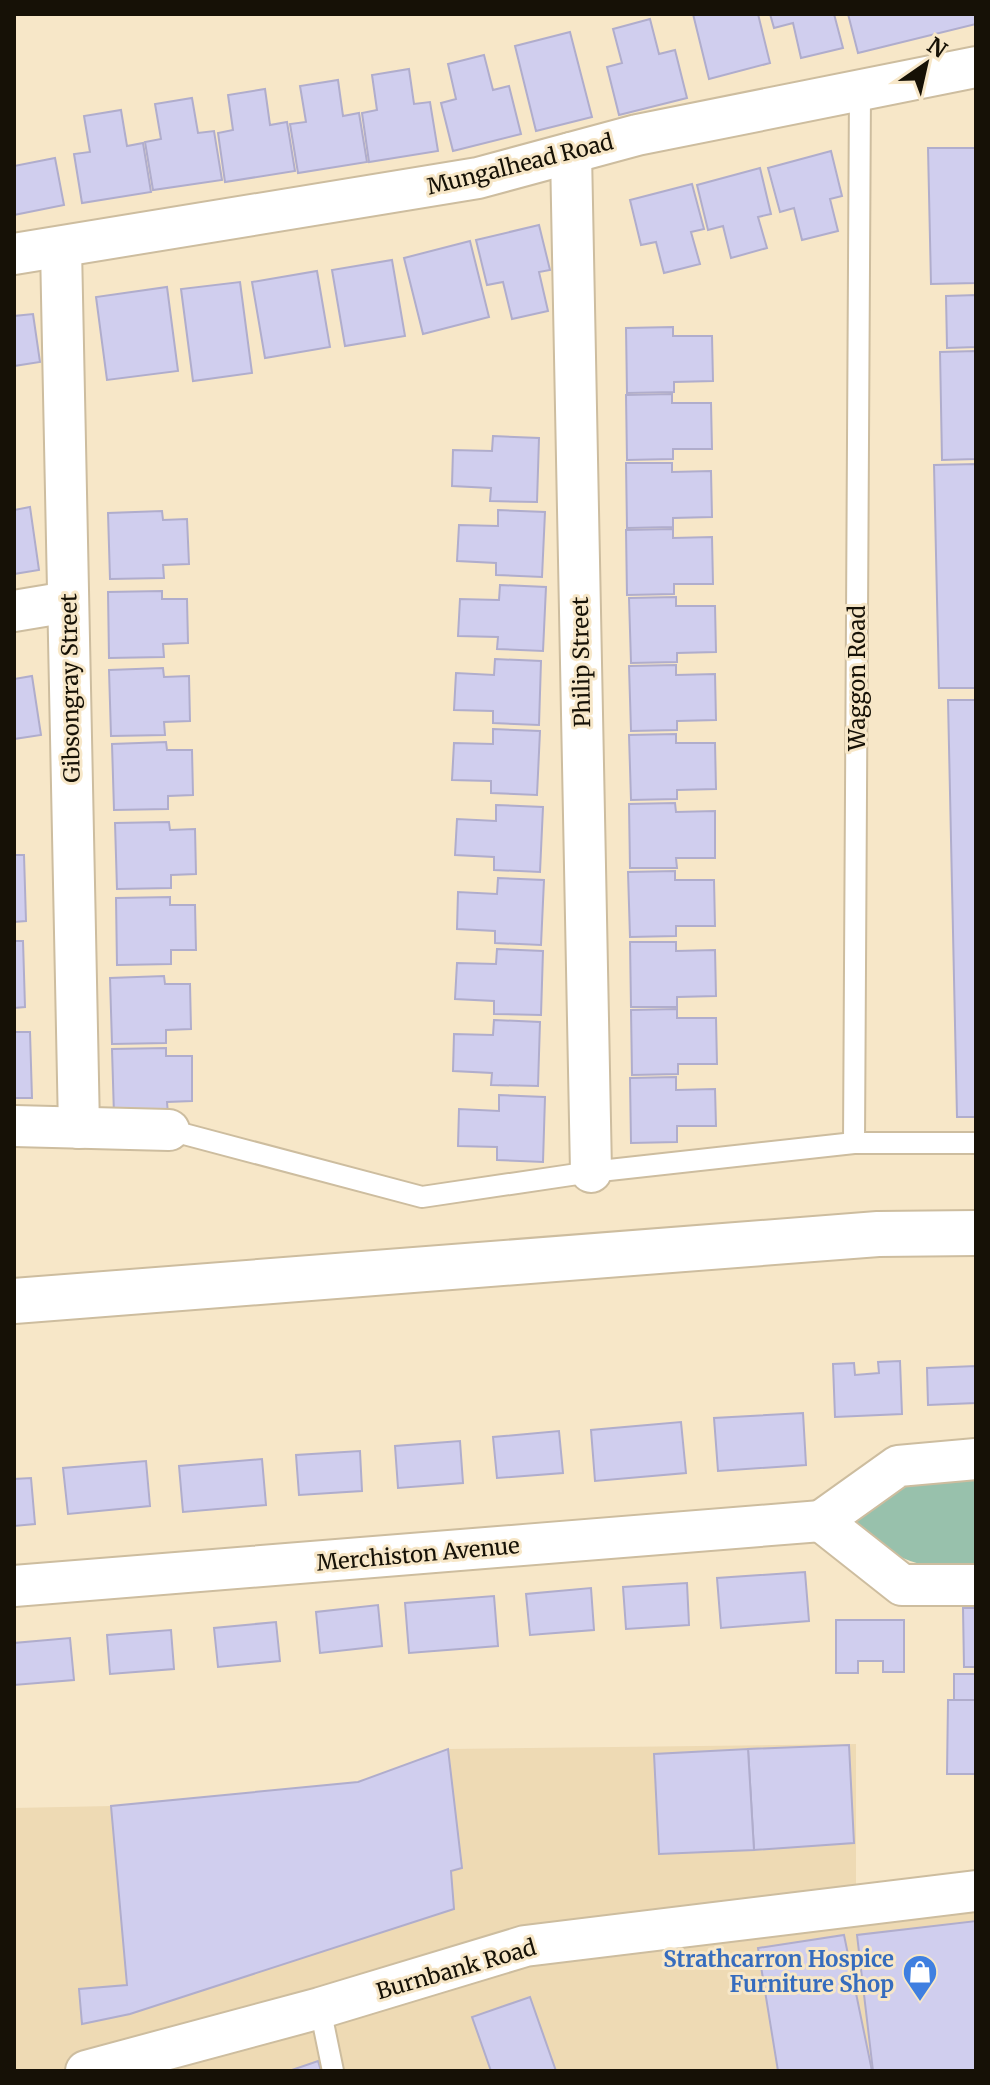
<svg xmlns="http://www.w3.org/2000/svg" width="990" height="2085" font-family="Merriweather,serif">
<rect width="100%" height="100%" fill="#f7e7c8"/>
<polygon fill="#eedab4" points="856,1744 856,1905 976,1891 976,2071 14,2071 14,1808 111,1806 358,1782 448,1749"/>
<path fill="#98c1ac" d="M 976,1476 L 976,1568 C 915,1567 902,1565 855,1524 L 857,1513 L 912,1481 Z"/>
<g fill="#d0ceee" stroke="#b0adcc" stroke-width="2">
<polygon points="693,14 758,14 770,63 709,79"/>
<polygon points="770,14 834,14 843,48 801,58 793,23 774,28"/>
<polygon points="848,14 976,14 976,24 858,53"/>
<polygon points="650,19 659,54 675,50 687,98 619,115 607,67 622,63 613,29"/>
<polygon points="570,32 592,117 536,131 515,46"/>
<polygon points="484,55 493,90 509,86 521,134 453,151 441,103 456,99 448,64"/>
<polygon points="409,69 414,104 430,102 438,151 369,162 362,113 377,110 372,75"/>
<polygon points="338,80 343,116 359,113 367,162 298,173 290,124 306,122 300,86"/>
<polygon points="265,89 270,125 287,122 295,171 225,182 218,133 233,130 228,95"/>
<polygon points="192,98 198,133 214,131 222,180 153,190 145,142 161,139 155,104"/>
<polygon points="121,110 127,146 143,143 151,192 82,203 74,154 90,152 84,116"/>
<polygon points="928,148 976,148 976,283 931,284"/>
<polygon points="831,151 842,196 830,199 838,231 802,240 794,208 780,212 768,168"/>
<polygon points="55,158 64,205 14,215 14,166"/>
<polygon points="760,168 771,214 758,217 767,248 731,258 723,226 708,230 697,185"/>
<polygon points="692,184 704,229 691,232 700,264 664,273 656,242 641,245 630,200"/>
<polygon points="539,225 550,270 539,272 548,311 512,319 503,282 487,285 476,240"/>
<polygon points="470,241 489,317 423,334 404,258"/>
<polygon points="392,260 405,336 345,346 332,270"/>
<polygon points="317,271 330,347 265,358 252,282"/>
<polygon points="240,282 252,373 193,381 181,289"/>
<polygon points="167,287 178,371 107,380 96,297"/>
<polygon points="976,295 976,347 947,348 946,296"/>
<polygon points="33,314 40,362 14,366 14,316"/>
<polygon points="673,327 673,336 712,336 713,381 674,382 674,392 627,393 626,328"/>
<polygon points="976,351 976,459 942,460 940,352"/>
<polygon points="672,394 672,403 711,403 712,449 673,449 673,459 627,460 626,395"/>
<polygon points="493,436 539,438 537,502 490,501 491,488 452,486 453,450 492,451"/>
<polygon points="626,463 672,463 672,472 711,471 712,517 673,518 673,527 627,528"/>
<polygon points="976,464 976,688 939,688 934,465"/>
<polygon points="30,507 39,570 14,574 14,510"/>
<polygon points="498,510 545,512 542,577 496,575 496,563 457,561 459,525 498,526"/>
<polygon points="162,511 163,520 187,519 189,564 163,565 164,578 110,579 108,513"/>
<polygon points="673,529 673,538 712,537 713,584 674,584 674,594 627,595 626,530"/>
<polygon points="500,585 546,587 543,651 497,649 498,637 458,636 460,599 499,600"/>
<polygon points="162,591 162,599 187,599 188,643 163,644 164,657 109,658 108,592"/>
<polygon points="676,597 676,606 715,606 716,652 677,653 677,662 631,663 629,598"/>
<polygon points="495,659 541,661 539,725 493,723 493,711 454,710 456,673 494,675"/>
<polygon points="676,665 676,675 715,674 716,720 677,721 677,730 631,731 629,666"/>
<polygon points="163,668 164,677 189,676 190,721 164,722 165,735 111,736 109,670"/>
<polygon points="32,676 41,735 14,739 14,679"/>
<polygon points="948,700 976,700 976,1117 957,1117"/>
<polygon points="493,729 540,731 537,795 491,793 491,781 452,780 454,743 493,744"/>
<polygon points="676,734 676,743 715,743 716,789 677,790 677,799 631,800 629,735"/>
<polygon points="166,742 167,750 192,750 193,795 168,796 168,809 114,810 112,744"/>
<polygon points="675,803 676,812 715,811 715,858 676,858 677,868 630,868 629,804"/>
<polygon points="496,805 543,807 540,872 494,870 494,857 455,855 457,819 496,821"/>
<polygon points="169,822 170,830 195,829 196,874 171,875 171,888 117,889 115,823"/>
<polygon points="14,855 24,855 26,921 14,922"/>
<polygon points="675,871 675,880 714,880 715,926 676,926 676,936 630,937 628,872"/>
<polygon points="498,878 544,880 541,945 495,943 495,931 457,929 458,892 497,894"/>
<polygon points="170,897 170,905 195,905 196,950 171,950 171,964 117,965 116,898"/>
<polygon points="14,941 23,941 25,1007 14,1008"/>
<polygon points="630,942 676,942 676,951 715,950 716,996 677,997 677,1007 631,1007"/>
<polygon points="497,949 543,951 541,1015 494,1014 494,1001 455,999 457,963 496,964"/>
<polygon points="164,976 165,984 190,984 191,1029 166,1030 166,1043 112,1044 110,978"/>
<polygon points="677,1009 677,1018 716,1018 717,1064 678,1064 678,1074 632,1075 631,1010"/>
<polygon points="494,1020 540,1022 538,1086 491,1085 492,1073 453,1071 454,1034 493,1035"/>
<polygon points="14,1032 30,1032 32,1098 14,1098"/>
<polygon points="166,1048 166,1056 192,1056 192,1101 167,1102 168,1114 114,1115 112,1049"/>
<polygon points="676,1077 676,1090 715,1089 716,1126 677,1126 677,1142 631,1143 630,1078"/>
<polygon points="499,1095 545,1097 543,1162 497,1160 497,1147 458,1146 459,1109 499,1111"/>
<polygon points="900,1361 902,1414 835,1417 833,1364 854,1363 855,1375 879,1373 878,1362"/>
<polygon points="976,1366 976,1403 928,1405 927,1368"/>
<polygon points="803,1413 806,1465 718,1471 714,1418"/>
<polygon points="681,1422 686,1473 595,1481 591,1430"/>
<polygon points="559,1431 563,1473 497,1478 493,1437"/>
<polygon points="460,1441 463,1483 398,1488 395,1446"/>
<polygon points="360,1451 362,1491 299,1495 296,1455"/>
<polygon points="262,1459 266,1505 183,1512 179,1466"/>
<polygon points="146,1461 150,1506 68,1514 63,1468"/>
<polygon points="31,1478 35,1524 14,1526 14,1479"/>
<polygon points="805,1572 809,1621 721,1628 717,1578"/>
<polygon points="687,1583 689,1625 626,1629 623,1587"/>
<polygon points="591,1588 594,1630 530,1635 526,1594"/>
<polygon points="494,1596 498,1646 409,1653 405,1603"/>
<polygon points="378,1605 382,1646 320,1653 316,1612"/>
<polygon points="963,1608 976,1608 976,1667 964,1667"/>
<polygon points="836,1620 904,1620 904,1672 883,1672 883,1661 858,1661 858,1673 836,1673"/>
<polygon points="276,1622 280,1661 218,1667 214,1628"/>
<polygon points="171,1630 174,1669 110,1674 107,1635"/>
<polygon points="70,1638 74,1680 14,1685 14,1643"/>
<rect x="954" y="1674" width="22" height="26"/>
<polygon points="948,1700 976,1700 976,1774 947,1774"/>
<polygon points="849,1745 854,1843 754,1850 748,1749"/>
<polygon points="448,1749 462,1868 451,1871 454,1909 130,2014 82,2024 79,1989 127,1985 111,1806 358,1782"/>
<polygon points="748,1749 754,1850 659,1854 654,1754"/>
<polygon points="976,1921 976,2071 873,2071 857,1935"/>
<polygon points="844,1935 872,2071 778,2071 758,1948"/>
<polygon points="530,1997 556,2071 491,2071 472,2017"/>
<polygon points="318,2061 321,2071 289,2071"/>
</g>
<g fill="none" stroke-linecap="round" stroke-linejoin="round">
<defs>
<g id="lane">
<polyline points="860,91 854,1143 976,1143"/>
<polyline points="169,1130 422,1197 591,1172 854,1143"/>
<polyline points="320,2008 333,2071"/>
</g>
<g id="street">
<polyline points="571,153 591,1172"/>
<polyline points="61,248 79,1128"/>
<polyline points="14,254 478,178 637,135 976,67"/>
<polyline points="14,611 68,602"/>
<polyline points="14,1126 169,1130"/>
<polyline points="976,1459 898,1466 821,1521 902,1585 976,1585"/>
<polyline points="14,1586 821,1521"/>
<polyline points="86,2071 320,2008 525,1946 976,1891"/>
</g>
<polyline id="primary" points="14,1301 878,1234 976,1233"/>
</defs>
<use href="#lane" stroke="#cdbd9f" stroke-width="24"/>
<use href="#street" stroke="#cdbd9f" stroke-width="44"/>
<use href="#primary" stroke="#cdbd9f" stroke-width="48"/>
<use href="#lane" stroke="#fff" stroke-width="20"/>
<use href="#street" stroke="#fff" stroke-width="40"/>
<use href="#primary" stroke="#fff" stroke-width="44"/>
</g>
<defs>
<symbol id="shop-pin" viewBox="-11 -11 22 30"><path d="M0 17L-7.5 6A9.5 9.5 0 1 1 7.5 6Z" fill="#3f7fe0" stroke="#f7e7c8"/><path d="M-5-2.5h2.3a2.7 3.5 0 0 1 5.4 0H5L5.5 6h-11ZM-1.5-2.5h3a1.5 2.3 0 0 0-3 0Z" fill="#fff"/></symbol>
</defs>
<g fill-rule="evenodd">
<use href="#shop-pin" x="900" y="1952" width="40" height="54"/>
</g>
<g text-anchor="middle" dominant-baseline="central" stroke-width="6" stroke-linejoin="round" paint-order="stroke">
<g font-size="22" fill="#161106" stroke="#f7e7c8">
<text transform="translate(520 164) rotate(-14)">Mungalhead Road</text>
<text transform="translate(581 662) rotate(-91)">Philip Street</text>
<text transform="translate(857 678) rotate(-90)">Waggon Road</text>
<text transform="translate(70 688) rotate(-91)">Gibsongray Street</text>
<text transform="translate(418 1554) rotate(-5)">Merchiston Avenue</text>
<text transform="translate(456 1969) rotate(-16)">Burnbank Road</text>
</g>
<g font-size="22" font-weight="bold" fill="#366cbe" stroke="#f7e7c8" text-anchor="end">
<text x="894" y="1959">Strathcarron Hospice<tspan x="894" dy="25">Furniture Shop</tspan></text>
</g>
</g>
<rect width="990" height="2085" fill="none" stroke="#161106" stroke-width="32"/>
<g transform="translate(926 64) rotate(34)" stroke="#f7e7c8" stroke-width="6" paint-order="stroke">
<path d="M0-6L14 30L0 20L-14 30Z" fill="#161106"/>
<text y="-12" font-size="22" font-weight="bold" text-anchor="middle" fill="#161106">N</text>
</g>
</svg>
